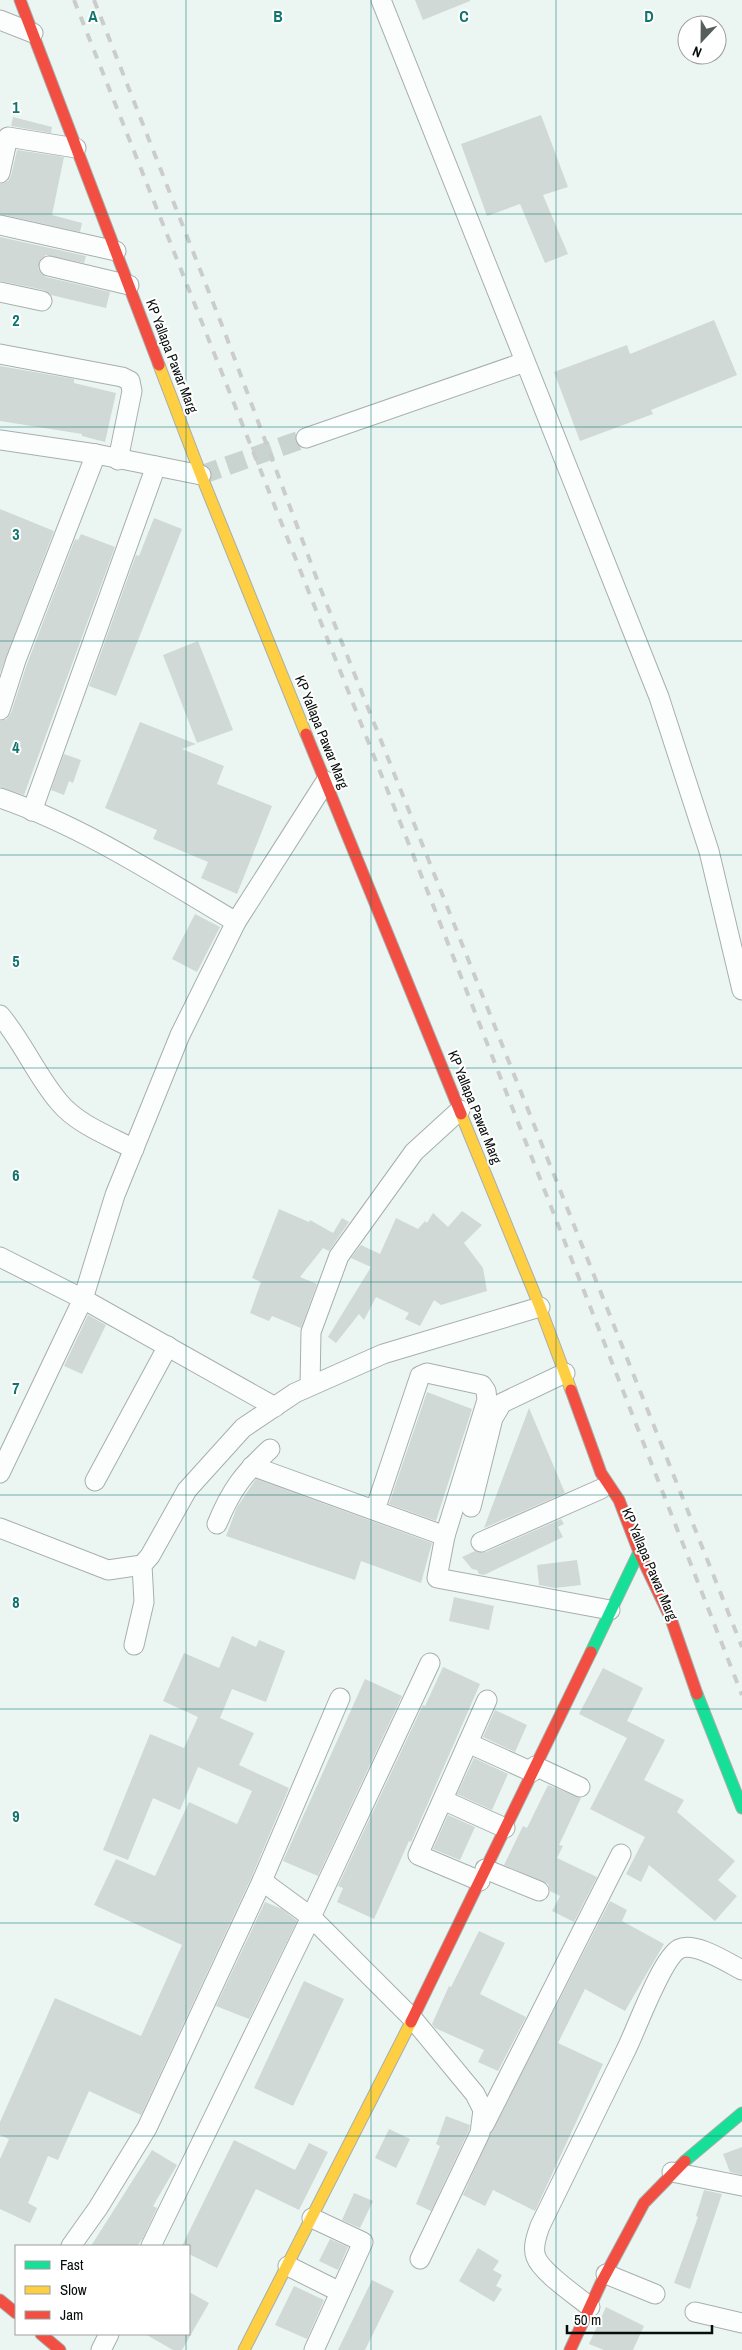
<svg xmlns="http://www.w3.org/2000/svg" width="742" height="2350" font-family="'Archivo Narrow',sans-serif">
<rect width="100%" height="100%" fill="#ebf6f2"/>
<g fill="#d0d9d5">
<polygon points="415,0 470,0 470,1 423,20"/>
<polygon points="541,115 568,187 543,195 568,254 545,263 520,204 487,216 461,144"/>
<polygon points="13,117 52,127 51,133 11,126"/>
<polygon points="17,150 64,157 52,215 82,223 80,232 0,214 0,184 8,181 11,176"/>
<polygon points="0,237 86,256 84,263 46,255 41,259 38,269 46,277 110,292 106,308 51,295 44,290 0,281"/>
<polygon points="714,320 737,375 651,410 653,414 580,441 554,372 627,345 630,354"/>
<polygon points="0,366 74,379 74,383 116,393 105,442 82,436 82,434 0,421"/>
<polygon points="0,509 54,531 0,673"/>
<polygon points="154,518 182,529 116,696 89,686 136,555 139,556"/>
<polygon points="81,534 115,547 24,795 0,787 0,721 7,719 11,713 27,664 75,539 78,540"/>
<polygon points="198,641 233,730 197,743 163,655"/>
<polygon points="140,722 196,744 182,749 224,766 217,784 272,806 237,894 201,878 208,862 153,839 157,830 105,808"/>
<polygon points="64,754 81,760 73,783 69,781 64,795 51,790"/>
<polygon points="195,914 220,927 197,972 172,959"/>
<polygon points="279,1209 309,1222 310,1220 333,1233 342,1218 349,1222 329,1251 323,1248 300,1277 317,1284 301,1328 272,1316 269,1321 250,1313 261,1282 252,1278"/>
<polygon points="462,1211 482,1225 464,1243 483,1268 487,1291 441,1305 434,1300 420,1326 405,1319 409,1313 376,1297 364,1320 359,1314 336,1343 328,1337 371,1267 351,1258 361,1245 380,1254 396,1218 418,1229 425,1221 427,1223 433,1213 448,1227"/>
<polygon points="88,1315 106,1325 82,1374 64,1366"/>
<polygon points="427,1392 472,1409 436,1521 389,1504"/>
<polygon points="529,1408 565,1493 484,1528"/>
<polygon points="256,1479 432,1543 421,1583 361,1561 355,1580 226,1536 237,1507"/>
<polygon points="561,1519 564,1524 558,1527 563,1537 484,1575 479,1574 477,1570 472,1569 462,1557 475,1551 486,1552"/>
<polygon points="577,1560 581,1585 555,1588 539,1585 537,1565"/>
<polygon points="454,1597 494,1606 489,1630 449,1621"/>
<polygon points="232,1636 256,1647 259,1640 285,1651 266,1702 232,1689 220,1718 254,1733 239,1765 289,1788 252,1876 141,2115 89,2091 58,2160 48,2156 28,2203 37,2208 30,2223 0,2209 0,2159 9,2139 0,2135 0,2122 55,1998 141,2036 182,1945 94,1905 116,1859 155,1876 189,1802 237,1824 252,1791 198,1767 180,1810 153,1798 128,1860 103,1850 150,1734 184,1748 198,1717 163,1701 184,1653 219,1668"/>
<polygon points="443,1667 480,1684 411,1842 409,1841 374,1919 337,1902 343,1888 338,1886 423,1705 425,1706"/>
<polygon points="603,1668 643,1688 627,1721 665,1740 644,1780 684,1800 677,1812 735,1861 718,1880 737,1896 715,1921 649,1865 641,1882 626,1874 645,1837 590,1809 627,1738 579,1714"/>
<polygon points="365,1679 402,1696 318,1876 283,1861"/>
<polygon points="495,1710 527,1725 515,1752 483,1737"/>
<polygon points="474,1758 508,1774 492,1810 457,1794"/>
<polygon points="548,1785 581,1798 559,1845 563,1846 557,1858 597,1877 574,1922 552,1911 560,1896 550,1891 548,1884 504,1865 523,1826 527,1828"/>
<polygon points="448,1815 475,1827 460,1860 433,1849"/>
<polygon points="610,1901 627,1910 622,1921 664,1944 625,2011 585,1989 558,2043 603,2064 535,2211 493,2190 485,2206 463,2195 491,2133"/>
<polygon points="265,1902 282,1909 297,1921 249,2019 216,2006"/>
<polygon points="479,1931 505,1943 480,1994 526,2017 498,2071 478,2062 484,2050 435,2028 432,2024 449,1986 451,1987"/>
<polygon points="304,1981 344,1999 293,2106 254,2088"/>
<polygon points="446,2116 470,2125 469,2130 431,2211 416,2204 440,2146 436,2144"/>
<polygon points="389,2129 410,2139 396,2168 375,2158"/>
<polygon points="234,2140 295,2170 309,2143 328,2152 299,2210 256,2189 217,2268 189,2254 189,2246 182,2246"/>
<polygon points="742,2147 742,2175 730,2172 723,2154"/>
<polygon points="152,2150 177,2165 153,2206 157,2208 143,2238 137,2246 91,2246"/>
<polygon points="704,2190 722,2194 690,2289 674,2283 698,2217 696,2216"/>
<polygon points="354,2193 373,2201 360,2228 342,2220"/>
<polygon points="330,2239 348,2247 338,2270 319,2261"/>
<polygon points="478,2248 499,2261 493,2270 502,2275 496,2286 502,2289 494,2302 459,2281"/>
<polygon points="372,2280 394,2291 365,2350 338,2350"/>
<polygon points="294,2286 324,2300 307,2339 275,2325"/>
<polygon points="189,2292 209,2303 182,2350 173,2350 145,2334 189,2334"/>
<polygon points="606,2307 644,2326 633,2350 604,2350 589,2344"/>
</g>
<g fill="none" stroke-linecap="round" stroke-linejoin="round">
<polyline stroke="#c9d3cf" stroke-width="19" stroke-dasharray="19 9" stroke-linecap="butt" points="201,475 306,438"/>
<defs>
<g id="street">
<polyline points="381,0 659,697 709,851 742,990"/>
<polyline points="0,20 33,33"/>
<polyline points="0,173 8,137 76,148"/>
<polyline points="0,225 116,251"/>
<polyline points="49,266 129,285"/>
<polyline points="0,292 42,301"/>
<polyline points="0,354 122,377 130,381 132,391 118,460"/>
<polyline points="306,438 525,362"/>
<polyline points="0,440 96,454 201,475"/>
<polyline points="0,710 16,660 96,454"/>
<path d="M 0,798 C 84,827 160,877 236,922"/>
<polyline points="32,811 156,466"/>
<path d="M 0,1015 C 23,1042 36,1075 59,1102 C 77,1124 109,1136 134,1149"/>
<polyline points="0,1257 83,1299 275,1407"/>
<polyline points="310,1386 311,1332 339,1256 414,1152 460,1110"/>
<polyline points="252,1466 445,1536 487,1400 486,1391 482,1385 427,1373 420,1376 375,1510"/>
<polyline points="0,1473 83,1299 115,1195 180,1035 236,922 326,781"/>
<polyline points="95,1481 168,1346"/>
<polyline points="471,1507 493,1418 502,1403 565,1373"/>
<path d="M 217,1524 C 231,1490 243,1474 270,1449"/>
<polyline points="0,1528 108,1570 142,1565"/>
<polyline points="445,1536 437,1578 610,1610"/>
<polyline points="481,1542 601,1489"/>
<polyline points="134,1645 144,1602 142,1565 150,1556 187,1490 243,1428 295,1393 383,1354 540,1307"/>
<polyline points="468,1743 532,1772"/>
<polyline points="535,1766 580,1787"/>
<polyline points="443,1800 505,1828"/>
<polyline points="485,1869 539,1891"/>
<polyline points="262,1881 311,1917 413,2019 475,2094 483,2110 480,2133 420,2259"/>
<polyline points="480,1881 418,1855 487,1700"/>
<polyline points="484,2125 621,1854"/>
<polyline points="672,2172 742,2186"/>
<polyline points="312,2218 363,2242 314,2350"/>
<polyline points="71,2246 98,2208 147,2128 262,1881 340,1698"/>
<polyline points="151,2246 311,1917 430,1663"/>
<polyline points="288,2266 340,2292"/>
<polyline points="606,2274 655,2294"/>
<path d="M 590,2307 C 577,2296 541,2272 536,2257 C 532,2247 537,2235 540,2226 C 568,2168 597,2110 625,2052 C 636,2031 661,1959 679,1949 C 695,1941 728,1963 742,1970"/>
<polyline points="695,2312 742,2323"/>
<polyline points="101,2350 109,2334"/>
</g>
<g id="fast">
<polyline points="591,1652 639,1552"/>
<polyline points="697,1694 742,1808"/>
<polyline points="685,2161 742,2113"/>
</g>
<g id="slow">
<polyline points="159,365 201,475 306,734"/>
<polyline points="461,1114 540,1307 571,1390"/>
<polyline points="244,2350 411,2022"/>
</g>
<g id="jam">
<polyline points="20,0 159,365"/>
<polyline points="306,734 461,1114"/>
<polyline points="571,1390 601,1473 619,1500 639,1552 671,1619 697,1694"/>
<polyline points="411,2022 591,1652"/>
<polyline points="0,2300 16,2313"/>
<polyline points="41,2334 60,2350"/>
<polyline points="570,2350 601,2283 644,2203 685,2161"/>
</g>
</defs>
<use href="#street" stroke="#a7afac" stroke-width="21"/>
<use href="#fast" stroke="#a7afac" stroke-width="13"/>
<use href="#slow" stroke="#a7afac" stroke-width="13"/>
<use href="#jam" stroke="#a7afac" stroke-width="13"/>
<use href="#street" stroke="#fcfefd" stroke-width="19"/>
<use href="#fast" stroke="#16e098" stroke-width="11"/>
<use href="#slow" stroke="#ffcf43" stroke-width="11"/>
<use href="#jam" stroke="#f24e42" stroke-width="11"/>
<g stroke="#cbcdcd" stroke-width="4" stroke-dasharray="9 9" stroke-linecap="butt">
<polyline points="74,0 433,905 742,1695"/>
<polyline points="94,0 225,333 321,590 742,1647"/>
</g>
</g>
<path fill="none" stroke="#0f766e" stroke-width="1" stroke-opacity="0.55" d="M 186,0 L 186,2246M 371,0 L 371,2350M 556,0 L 556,2350M 0,214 L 742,214M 0,427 L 742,427M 0,641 L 742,641M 0,855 L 742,855M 0,1068 L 742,1068M 0,1282 L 742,1282M 0,1495 L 742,1495M 0,1709 L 742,1709M 0,1923 L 742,1923M 0,2136 L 742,2136M 186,2334 L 186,2350"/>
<g text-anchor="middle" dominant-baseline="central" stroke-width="4" stroke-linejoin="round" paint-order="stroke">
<g font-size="14" fill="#070d0b" stroke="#fff">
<text transform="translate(172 356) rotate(69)">KP Yallapa Pawar Marg</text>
<text transform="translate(322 732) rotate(68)">KP Yallapa Pawar Marg</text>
<text transform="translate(475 1107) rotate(68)">KP Yallapa Pawar Marg</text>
<text transform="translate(650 1564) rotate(67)">KP Yallapa Pawar Marg</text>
</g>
</g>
<g font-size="16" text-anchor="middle" font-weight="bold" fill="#0f766e" stroke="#fff" stroke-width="4" stroke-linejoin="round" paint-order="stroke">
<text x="93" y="22">A</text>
<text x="278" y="22">B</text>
<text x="464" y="22">C</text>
<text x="649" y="22">D</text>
<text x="16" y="113">1</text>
<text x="16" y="326">2</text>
<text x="16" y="540">3</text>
<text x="16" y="753">4</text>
<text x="16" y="967">5</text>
<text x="16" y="1181">6</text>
<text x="16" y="1394">7</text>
<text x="16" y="1608">8</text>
<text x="16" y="1822">9</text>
</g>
<rect x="15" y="2245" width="175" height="90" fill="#ffffff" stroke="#9c9e9d"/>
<rect x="25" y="2261" width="25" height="8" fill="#16e098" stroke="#9c9e9d"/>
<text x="60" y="2270" font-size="15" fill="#070d0b">Fast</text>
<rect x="25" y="2286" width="25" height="8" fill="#ffcf43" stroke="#9c9e9d"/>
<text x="60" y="2295" font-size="15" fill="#070d0b">Slow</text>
<rect x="25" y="2311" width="25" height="8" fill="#f24e42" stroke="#9c9e9d"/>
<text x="60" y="2320" font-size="15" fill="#070d0b">Jam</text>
<g transform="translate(702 40) rotate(202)"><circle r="24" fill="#ffffff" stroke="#9c9e9d"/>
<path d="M0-4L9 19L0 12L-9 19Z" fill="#575f5c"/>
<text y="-8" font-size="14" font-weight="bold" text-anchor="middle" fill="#070d0b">N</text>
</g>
<path d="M567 2325v8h145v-8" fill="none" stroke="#070d0b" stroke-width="2.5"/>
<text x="574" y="2325" font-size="15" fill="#070d0b" stroke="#ffffff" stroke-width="4" paint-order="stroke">50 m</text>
</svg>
